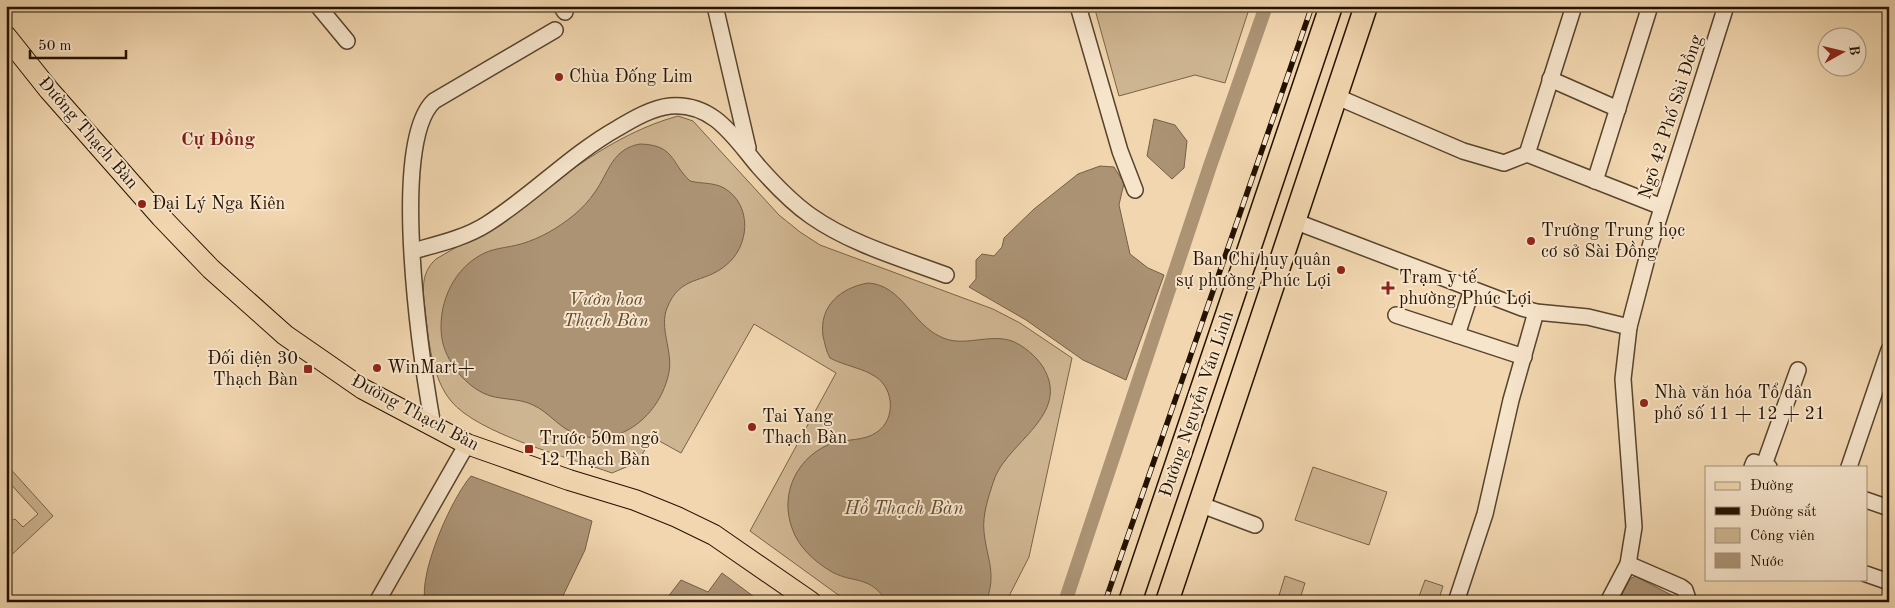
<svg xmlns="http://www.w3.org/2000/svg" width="1895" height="608" font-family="'Old Standard TT',serif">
<rect width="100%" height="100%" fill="#f1d6af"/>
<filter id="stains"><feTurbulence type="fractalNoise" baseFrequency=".004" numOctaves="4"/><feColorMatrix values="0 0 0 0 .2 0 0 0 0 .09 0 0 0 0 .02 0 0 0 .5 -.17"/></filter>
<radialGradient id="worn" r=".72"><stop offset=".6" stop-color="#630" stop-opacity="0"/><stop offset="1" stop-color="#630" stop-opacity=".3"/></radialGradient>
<g fill="#ceb591" stroke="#796448">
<polygon points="1094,6 1250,6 1225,83 1195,75 1119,96"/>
<path d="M 678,116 L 693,121 L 779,215 L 800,232 L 820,245 L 993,309 L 1020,323 L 1072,358 L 1029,557 L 1006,602 L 848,602 L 750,531 L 836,373 L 754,324 L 681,453 L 652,437 L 638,462 L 612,473 C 570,458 478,434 451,401 C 433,379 429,345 426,318 C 424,296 418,275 436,259 C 459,245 484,233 505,218 C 560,179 612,134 678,116 Z"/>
<polygon points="6,464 53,516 6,560 6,523 15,519 23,527 38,514 6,479"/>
<polygon points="1313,467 1387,492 1369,545 1295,520"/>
<polygon points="1285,576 1305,583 1299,602 1277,602"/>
<polygon points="1425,580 1443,586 1438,602 1417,602"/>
</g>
<g fill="#ab9374" stroke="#755f46">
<polygon points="1154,119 1175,125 1187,141 1184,168 1172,179 1147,156"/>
<path d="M 640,144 C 675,145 670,162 690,181 C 701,184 713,182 724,188 C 753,205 750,247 725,266 C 703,284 680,275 667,308 C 659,328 673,351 669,372 C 661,414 620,450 576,434 C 559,428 549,412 533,405 C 517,397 499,401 483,393 C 463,383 446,361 442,339 C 437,308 451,272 479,256 C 491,248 507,248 521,244 C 541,238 558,228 574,215 C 582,208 589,201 595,192 C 609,172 612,149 640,144 Z"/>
<polygon points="1100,166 1114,167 1124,183 1119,205 1130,254 1148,268 1164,275 1126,380 1083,360 1026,320 969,287 976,279 976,260 982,254 994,256 1002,247 1004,238 1034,209 1078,174"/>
<path d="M 868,283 C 902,285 912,324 941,337 C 963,348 989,333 1012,341 C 1024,346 1036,356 1043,367 C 1072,415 1007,442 994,480 C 989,495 982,515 984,532 C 987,560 997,573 986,602 L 887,602 C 870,575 855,584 832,572 C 815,562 798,547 792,528 C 779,493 798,455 833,443 C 847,439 865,441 877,432 C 896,419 894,389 876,377 C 863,368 845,366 830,358 C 826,351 825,344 823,336 C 819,306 840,288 868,283 Z"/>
<path d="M 471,476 L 592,521 L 585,550 L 560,602 L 425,602 C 419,572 451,499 471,476 Z"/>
<polygon points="722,573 761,602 664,602 681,580 708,592"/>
<polygon points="1635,576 1679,599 1681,602 1618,602 1630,579"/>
</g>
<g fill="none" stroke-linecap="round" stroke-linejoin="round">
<polyline stroke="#ab9374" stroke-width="14" points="1065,602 1210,166 1266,6"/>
<defs>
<g id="minor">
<polyline points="318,6 347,41"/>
<polyline points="561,6 565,12"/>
<polyline points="715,6 748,148"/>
<polyline points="1078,6 1120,151 1135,190"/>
<polyline points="1550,79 1618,109"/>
<polyline points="1335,96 1463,151 1504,163 1527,154 1662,207"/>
<polyline points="1527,154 1574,6"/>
<polyline points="1595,181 1650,6"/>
<polyline points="1294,221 1522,308 1536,312 1588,317 1629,327"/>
<path d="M 413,251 C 438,244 465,238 487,224 C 533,195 570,155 618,128 C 633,119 652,108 670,106 C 714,102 735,139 759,167 C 775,185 791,202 811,216 C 851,244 900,258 946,275"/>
<polyline points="1396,315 1524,357"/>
<polyline points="1457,335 1472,289"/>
<path d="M 433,426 C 422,364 388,144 434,101 L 555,30"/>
<polyline points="1764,465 1798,370"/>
<polyline points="1752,467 1754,462 1769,467"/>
<polyline points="1849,467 1889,350"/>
<polyline points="1866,500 1889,508"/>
<polyline points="1199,504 1255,525"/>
<polyline points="1628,564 1681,587 1685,590 1689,602"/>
<polyline points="1866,574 1889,582"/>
<polyline points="377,602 467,444"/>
<polyline points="1456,602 1485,514 1511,400 1536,312"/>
<polyline points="1608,602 1628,564 1634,527 1623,379 1629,327 1651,243 1726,6"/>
</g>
<polyline id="major" points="6,36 49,90 161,217 211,269 285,335 363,389 467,444 569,480 635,500 677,517 714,535 811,602"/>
<g id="highway">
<polyline points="1130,602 1331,6"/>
<polyline points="1167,602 1366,6"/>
</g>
</defs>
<use href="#minor" stroke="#57432c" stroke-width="18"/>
<use href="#major" stroke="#241200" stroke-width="22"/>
<use href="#highway" stroke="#241200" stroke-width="25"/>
<use href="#minor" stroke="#f6e4cb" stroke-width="15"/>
<use href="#major" stroke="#f1d6af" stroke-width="20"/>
<use href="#highway" stroke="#f1d6af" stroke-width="22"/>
<defs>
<polyline id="rail" points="1105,602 1312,6"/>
</defs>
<use href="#rail" stroke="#241200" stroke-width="5.5"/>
<use href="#rail" stroke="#f6e4cb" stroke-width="4" stroke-dasharray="11" stroke-linecap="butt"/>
</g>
<g fill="#8f2418" stroke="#f6e4cb" stroke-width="2">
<circle cx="559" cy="77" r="5"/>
<circle cx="142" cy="204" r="5"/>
<circle cx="1531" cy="241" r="5"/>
<circle cx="1341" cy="270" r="5"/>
<path d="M1385.5 280.5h5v5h5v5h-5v5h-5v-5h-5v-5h5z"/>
<circle cx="377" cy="368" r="5"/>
<rect x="303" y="364" width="10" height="10" rx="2.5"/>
<circle cx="1644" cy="403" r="5"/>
<circle cx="752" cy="427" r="5"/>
<rect x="524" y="444" width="10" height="10" rx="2.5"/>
</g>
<g text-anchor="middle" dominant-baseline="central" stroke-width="4" stroke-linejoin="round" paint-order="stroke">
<g font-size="18" fill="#241200" stroke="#f6e4cb" text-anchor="start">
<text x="569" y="77">Chùa Đống Lim</text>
<text x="152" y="204">Đại Lý Nga Kiên</text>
<text x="1541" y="231">Trường Trung học<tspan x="1541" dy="21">cơ sở Sài Đồng</tspan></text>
<text x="1331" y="260" text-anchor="end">Ban Chỉ huy quân<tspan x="1331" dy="21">sự phường Phúc Lợi</tspan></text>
<text x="1399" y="278">Trạm y tế<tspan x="1399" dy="21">phường Phúc Lợi</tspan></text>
<text x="298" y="359" text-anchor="end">Đối diện 30<tspan x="298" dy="21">Thạch Bàn</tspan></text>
<text x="387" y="368">WinMart+</text>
<text x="1654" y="393">Nhà văn hóa Tổ dân<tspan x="1654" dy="21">phố số 11 + 12 + 21</tspan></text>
<text x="762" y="417">Tai Yang<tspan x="762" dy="21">Thạch Bàn</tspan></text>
<text x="539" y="439">Trước 50m ngõ<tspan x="539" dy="21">12 Thạch Bàn</tspan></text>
</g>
<g font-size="18" fill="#241200" stroke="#f6e4cb">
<text transform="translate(1671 117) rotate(-72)">Ngõ 42 Phố Sài Đồng</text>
<text transform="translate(88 133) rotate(49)">Đường Thạch Bàn</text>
<text transform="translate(1197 404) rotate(-71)">Đường Nguyễn Văn Linh</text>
<text transform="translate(415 413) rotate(28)">Đường Thạch Bàn</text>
</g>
<g font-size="18" font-style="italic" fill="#604b33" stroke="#f6e4cb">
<text x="606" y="300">Vườn hoa<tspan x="606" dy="21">Thạch Bàn</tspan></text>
</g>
<g font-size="19" font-weight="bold" fill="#7a1f14" stroke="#f6e4cb">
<text x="218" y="140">Cự Đồng</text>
</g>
<g font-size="19" font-style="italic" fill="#614c34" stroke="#f6e4cb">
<text x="904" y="509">Hồ Thạch Bàn</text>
</g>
</g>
<rect width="1895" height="608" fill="none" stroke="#f1d6af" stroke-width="25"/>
<rect x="8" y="8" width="1880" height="593" fill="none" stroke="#241200" stroke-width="2.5"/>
<rect x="12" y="12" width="1870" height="583" fill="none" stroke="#241200"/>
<rect x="1705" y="466" width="162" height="115" fill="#f6e4cb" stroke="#a2907a"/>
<rect x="1715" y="482" width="25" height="8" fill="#f1d6af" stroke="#a2907a"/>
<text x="1750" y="490" font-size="15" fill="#241200">Đường</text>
<rect x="1715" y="507" width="25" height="8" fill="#241200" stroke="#a2907a"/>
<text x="1750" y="516" font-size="15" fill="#241200">Đường sắt</text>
<rect x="1715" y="528" width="25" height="15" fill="#ceb591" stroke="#a2907a"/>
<text x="1750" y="540" font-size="15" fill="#241200">Công viên</text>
<rect x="1715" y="553" width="25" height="15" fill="#ab9374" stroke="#a2907a"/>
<text x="1750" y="566" font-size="15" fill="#241200">Nước</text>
<g transform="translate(1842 52) rotate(82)"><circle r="24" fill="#f6e4cb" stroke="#a2907a"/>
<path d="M0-4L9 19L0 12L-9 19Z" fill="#8f2418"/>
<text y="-8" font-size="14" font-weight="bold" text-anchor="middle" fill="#241200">B</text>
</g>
<path d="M30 50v8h96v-8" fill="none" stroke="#241200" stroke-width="2.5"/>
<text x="38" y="50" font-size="15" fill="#241200" stroke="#f6e4cb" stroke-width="4" paint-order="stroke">50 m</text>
<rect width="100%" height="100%" filter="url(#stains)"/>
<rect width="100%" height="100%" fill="url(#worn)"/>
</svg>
